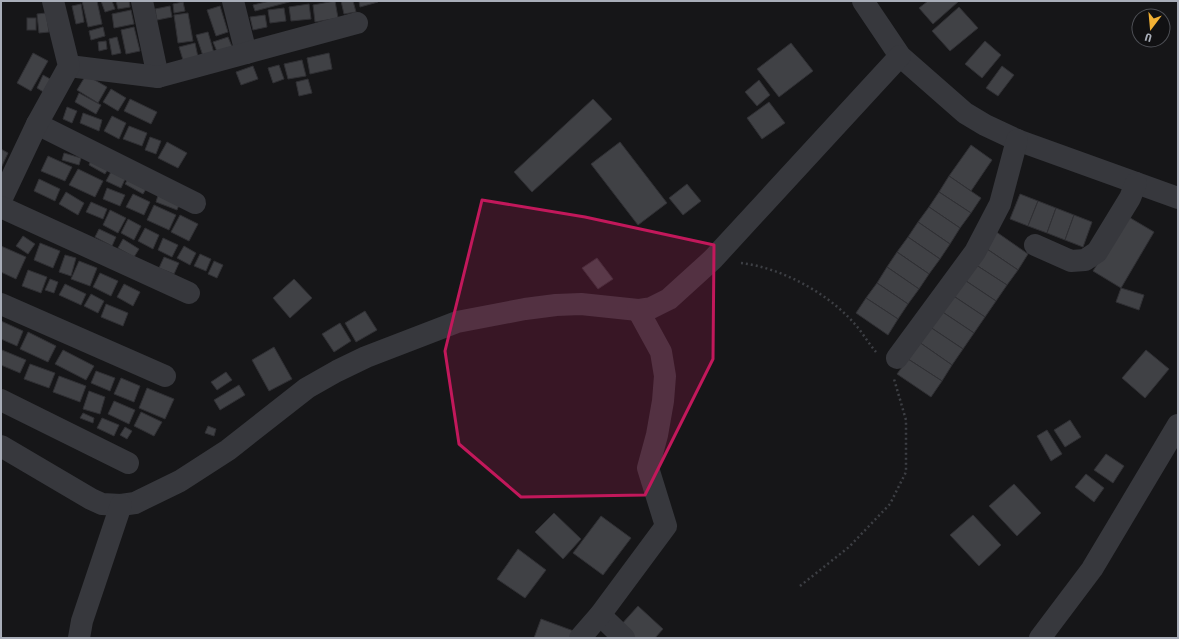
<svg xmlns="http://www.w3.org/2000/svg" width="1179" height="639" font-family="'Fira Sans Condensed',sans-serif">
<rect width="100%" height="100%" fill="#161618"/>
<g fill="#404145" stroke="#303034">
<polygon points="82,1 97,1 102,24 88,27"/>
<polygon points="101,1 112,1 115,9 105,12"/>
<polygon points="116,1 129,1 130,7 118,9"/>
<polygon points="270,1 293,1 255,11 253,5"/>
<polygon points="335,1 338,18 315,22 313,5"/>
<polygon points="341,1 353,1 356,12 344,14"/>
<polygon points="359,1 377,1 378,2 360,7"/>
<polygon points="928,1 959,1 933,24 919,8"/>
<polygon points="183,2 185,11 174,13 173,4"/>
<polygon points="81,4 84,22 76,24 72,6"/>
<polygon points="309,4 311,19 291,21 289,7"/>
<polygon points="170,6 172,17 157,20 155,9"/>
<polygon points="220,6 228,32 216,36 207,10"/>
<polygon points="959,7 978,28 950,51 932,31"/>
<polygon points="284,8 286,21 270,23 268,10"/>
<polygon points="131,10 134,24 114,28 112,14"/>
<polygon points="46,13 49,32 39,33 37,14"/>
<polygon points="188,13 193,41 178,43 174,15"/>
<polygon points="265,15 267,27 253,30 250,17"/>
<rect x="27" y="18" width="9" height="12"/>
<polygon points="103,27 105,36 91,40 89,31"/>
<polygon points="134,27 140,51 126,54 121,30"/>
<polygon points="208,32 214,53 203,56 196,35"/>
<polygon points="117,37 121,53 112,55 109,39"/>
<polygon points="228,37 233,49 218,54 213,42"/>
<polygon points="106,41 107,49 99,51 98,42"/>
<polygon points="985,41 1001,55 982,78 965,64"/>
<polygon points="195,43 198,57 183,60 179,47"/>
<polygon points="791,43 813,71 779,97 757,69"/>
<polygon points="33,53 48,61 31,91 17,83"/>
<polygon points="329,53 332,69 310,74 307,58"/>
<polygon points="302,60 306,76 288,79 284,64"/>
<polygon points="279,65 284,79 273,83 268,68"/>
<polygon points="253,66 258,79 241,85 236,72"/>
<polygon points="1002,66 1014,75 998,96 986,88"/>
<polygon points="43,75 52,80 45,93 37,88"/>
<polygon points="86,75 107,87 98,103 77,90"/>
<polygon points="308,79 312,93 299,96 296,82"/>
<polygon points="759,80 770,95 757,106 745,92"/>
<polygon points="111,89 126,98 118,111 103,102"/>
<polygon points="79,93 101,105 96,114 75,102"/>
<polygon points="130,99 157,112 151,124 124,111"/>
<polygon points="593,99 612,119 532,192 514,172"/>
<polygon points="769,102 785,123 762,139 747,118"/>
<polygon points="67,107 77,111 72,123 63,119"/>
<polygon points="83,113 102,120 99,131 80,123"/>
<polygon points="112,116 126,123 119,139 104,131"/>
<polygon points="129,126 147,133 142,146 123,139"/>
<polygon points="150,137 161,141 156,154 145,150"/>
<polygon points="167,142 187,153 178,168 158,158"/>
<polygon points="620,142 667,203 638,225 591,164"/>
<polygon points="971,145 992,160 971,191 949,176"/>
<polygon points="1,149 8,153 1,168"/>
<polygon points="64,153 81,158 79,165 62,160"/>
<polygon points="48,156 72,167 65,181 41,171"/>
<polygon points="91,160 108,169 105,174 89,165"/>
<polygon points="78,169 103,181 95,197 69,185"/>
<polygon points="112,170 126,177 121,188 106,181"/>
<polygon points="949,176 981,198 971,213 939,192"/>
<polygon points="39,179 60,189 55,201 34,191"/>
<polygon points="128,179 146,189 143,194 125,184"/>
<polygon points="687,184 701,201 683,215 669,198"/>
<polygon points="107,188 125,195 120,206 103,199"/>
<polygon points="66,192 84,203 78,215 59,204"/>
<polygon points="159,192 181,200 177,210 156,202"/>
<polygon points="939,192 971,213 960,228 929,207"/>
<polygon points="133,194 150,202 144,215 126,207"/>
<polygon points="1020,194 1038,201 1028,226 1010,219"/>
<polygon points="1038,201 1056,208 1047,233 1028,226"/>
<polygon points="91,202 107,209 103,219 86,212"/>
<polygon points="154,205 176,215 169,230 147,220"/>
<polygon points="929,207 960,228 950,244 918,222"/>
<polygon points="1056,208 1074,215 1065,240 1047,233"/>
<polygon points="110,210 126,218 118,233 103,225"/>
<polygon points="180,215 198,224 189,241 171,232"/>
<polygon points="1074,215 1092,222 1083,247 1065,240"/>
<polygon points="1127,216 1154,232 1121,288 1093,271"/>
<polygon points="128,219 141,226 134,240 121,233"/>
<polygon points="918,222 950,244 940,259 908,237"/>
<polygon points="145,228 159,235 153,249 138,241"/>
<polygon points="99,229 116,237 112,246 95,237"/>
<polygon points="995,231 1028,254 1018,270 984,247"/>
<polygon points="23,236 35,244 28,254 16,246"/>
<polygon points="908,237 940,259 929,274 897,252"/>
<polygon points="163,238 178,245 172,257 158,250"/>
<polygon points="123,239 139,249 134,257 118,248"/>
<polygon points="40,243 60,251 53,268 34,260"/>
<polygon points="1,246 26,257 16,279 1,272"/>
<polygon points="184,246 196,253 190,265 177,258"/>
<polygon points="984,247 1018,270 1007,285 973,263"/>
<polygon points="897,252 929,274 919,289 887,267"/>
<polygon points="200,254 211,259 206,271 194,266"/>
<polygon points="65,255 76,258 71,276 59,272"/>
<polygon points="164,257 179,263 174,274 159,268"/>
<polygon points="597,258 613,279 598,289 582,268"/>
<polygon points="79,261 97,268 90,286 71,279"/>
<polygon points="214,261 223,265 217,278 208,274"/>
<polygon points="973,263 1007,285 996,301 963,279"/>
<polygon points="887,267 919,289 908,304 877,283"/>
<polygon points="28,270 47,277 41,293 22,286"/>
<polygon points="100,273 118,281 111,296 93,287"/>
<polygon points="50,279 58,282 54,293 45,290"/>
<polygon points="294,279 312,298 290,318 273,298"/>
<polygon points="963,279 996,301 985,317 952,295"/>
<polygon points="877,283 908,304 898,319 866,298"/>
<polygon points="65,284 86,294 81,305 59,295"/>
<polygon points="124,284 140,292 133,306 117,297"/>
<polygon points="1121,288 1144,295 1139,310 1116,302"/>
<polygon points="91,294 104,301 98,313 84,306"/>
<polygon points="952,295 985,317 974,333 941,311"/>
<polygon points="866,298 898,319 888,335 856,313"/>
<polygon points="106,304 128,313 123,326 101,317"/>
<polygon points="365,311 377,330 356,342 345,323"/>
<polygon points="941,311 974,333 963,349 930,327"/>
<polygon points="1,321 23,331 17,346 1,339"/>
<polygon points="340,323 351,341 334,352 322,334"/>
<polygon points="930,327 963,349 952,365 919,342"/>
<polygon points="28,332 56,346 48,362 20,349"/>
<polygon points="919,342 952,365 942,381 908,359"/>
<polygon points="274,347 292,379 269,391 252,360"/>
<polygon points="2,350 26,360 20,373 1,365 1,352"/>
<polygon points="63,350 94,366 86,380 55,364"/>
<polygon points="1146,350 1169,369 1145,398 1122,378"/>
<polygon points="908,359 942,381 931,397 897,374"/>
<polygon points="30,364 55,373 49,388 24,379"/>
<polygon points="96,371 115,378 110,391 91,383"/>
<polygon points="226,372 232,380 217,390 211,382"/>
<polygon points="59,376 86,386 80,402 53,392"/>
<polygon points="121,378 140,386 134,402 114,394"/>
<polygon points="239,385 245,395 220,410 214,400"/>
<polygon points="147,388 174,399 165,419 139,408"/>
<polygon points="89,391 105,397 100,414 83,409"/>
<polygon points="114,401 135,410 129,424 108,414"/>
<polygon points="141,412 162,422 154,436 134,426"/>
<polygon points="83,413 94,418 93,423 80,418"/>
<polygon points="102,418 119,425 114,436 97,428"/>
<polygon points="1070,420 1081,437 1065,447 1054,430"/>
<polygon points="208,426 216,429 214,436 205,433"/>
<polygon points="125,427 132,431 127,439 120,435"/>
<polygon points="1047,430 1062,454 1051,461 1037,436"/>
<polygon points="1106,454 1124,466 1113,483 1094,470"/>
<polygon points="1086,474 1104,488 1094,502 1075,487"/>
<polygon points="1014,484 1041,513 1017,536 989,506"/>
<polygon points="554,513 581,539 563,559 535,532"/>
<polygon points="973,515 1001,545 979,566 950,535"/>
<polygon points="601,516 631,538 603,575 573,553"/>
<polygon points="518,549 546,570 525,598 497,579"/>
<polygon points="638,606 663,629 655,638 634,638 620,626"/>
<polygon points="541,619 579,633 575,638 534,638"/>
</g>
<g fill="none" stroke-linecap="round" stroke-linejoin="round">
<g stroke="#3d3f44" stroke-width="2.5" stroke-dasharray="2 3" stroke-linecap="butt">
<path d="M 741,263 C 783,268 832,295 859,329 C 865,337 870,345 876,352"/>
<polyline points="800,586 849,547 890,504 906,472 906,420 894,379"/>
</g>
<g stroke="#37383d" stroke-width="22">
<polyline points="142,1 158,77"/>
<polyline points="233,1 246,53"/>
<polyline points="863,1 900,56 965,113 985,125 1017,140 1178,198"/>
<polyline points="69,66 158,77 357,23"/>
<polyline points="37,124 195,203"/>
<polyline points="1,200 37,124 69,66 53,1"/>
<polyline points="1,207 189,293"/>
<polyline points="1035,245 1071,261 1085,260 1097,252 1130,198 1136,183"/>
<polyline points="1,304 165,376"/>
<polyline points="897,358 975,252 1000,204 1017,140"/>
<polyline points="1,400 128,463"/>
<polyline points="1,446 91,499 102,504 121,505 135,503 180,481 228,450 307,388 337,371 366,357 457,322 525,309 556,305 581,304 638,310 651,308 669,299 713,259 900,56"/>
<polyline points="600,615 624,638"/>
<polyline points="79,638 82,621 121,505"/>
<polyline points="580,638 600,615 666,526 648,468 657,435 663,401 665,376 661,352 638,310"/>
<polyline points="1040,638 1092,569 1178,425"/>
</g>
</g>
<path fill="#c2185b" fill-opacity="0.2" stroke="#c2185b" stroke-width="3" stroke-linejoin="round" d="M 482,200 L 585,217 L 714,245 L 713,359 L 645,495 L 521,497 L 459,444 L 445,351 Z"/>
<rect width="1179" height="639" fill="none" stroke="#a8adb8" stroke-width="4"/>
<g transform="translate(1151 28) rotate(196)"><circle r="19" fill="#111113" stroke="#4d4f55"/>
<path d="M0-3L7 15L0 10L-7 15Z" fill="#f2b134"/>
<text y="-6" font-size="11" font-weight="bold" text-anchor="middle" fill="#a8adb8">U</text>
</g>
</svg>
